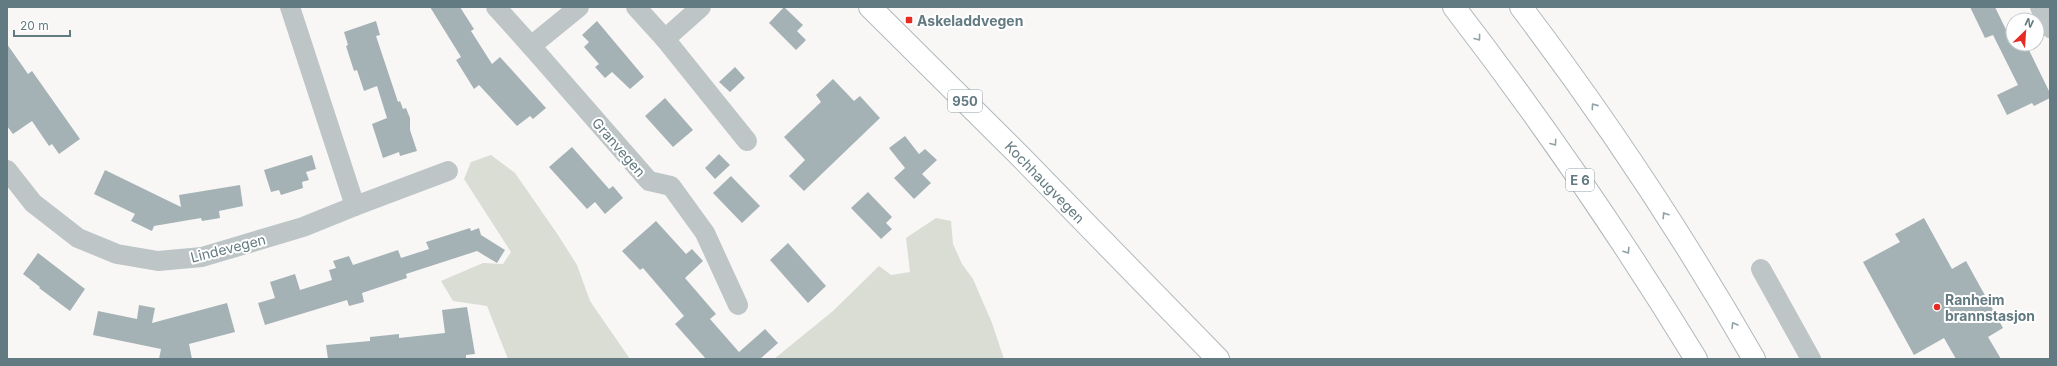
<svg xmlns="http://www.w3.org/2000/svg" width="2057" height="366" font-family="Inter,sans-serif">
<rect width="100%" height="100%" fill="#f8f7f5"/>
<g fill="#d9ddd4">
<polygon points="491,155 515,173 558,235 577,265 590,301 630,359 508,359 487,306 453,301 441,281 483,263 503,264 511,252 464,179 471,162"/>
<polygon points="936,218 951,221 953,244 962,264 973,279 992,323 1004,359 774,359 833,311 879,266 891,275 910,272 906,238"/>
</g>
<g fill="#a5b2b5">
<polygon points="430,7 460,7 474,29 471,31 492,64 500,57 546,108 533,119 530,116 517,126 479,85 474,89 456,60 461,57"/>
<polygon points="784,7 803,25 797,31 806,40 796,50 769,23"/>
<polygon points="1970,7 1995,7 2013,44 2026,44 2050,93 2050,98 2034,106 2032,103 2007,115 1997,95 2018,85 1993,35 1985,38"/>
<polygon points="376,21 380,35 376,36 398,102 400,101 403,109 406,108 410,118 410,130 417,151 400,156 399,152 383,158 372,124 387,118 377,86 364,91 357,70 354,71 346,46 348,45 344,32"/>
<polygon points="597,21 644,77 630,89 612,72 605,78 595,67 599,64 584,47 589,42 582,35"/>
<polygon points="7,44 28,74 32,71 80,139 59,154 52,144 49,146 32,121 13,134 7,126"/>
<polygon points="735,67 745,78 730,92 719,82"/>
<polygon points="833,79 854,101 860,96 880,118 804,191 789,176 805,160 784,137 821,102 816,95"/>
<polygon points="665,98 693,130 673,147 645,116"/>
<polygon points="905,136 919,154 925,149 937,160 922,174 931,183 914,199 894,178 905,168 889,148"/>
<polygon points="572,147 609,189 613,186 623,198 605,214 595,202 587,209 549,167"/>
<polygon points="719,154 730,165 715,179 705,168"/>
<polygon points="312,155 316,169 306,172 309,180 302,182 303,188 281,195 279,190 271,192 264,170"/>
<polygon points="105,170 181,207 179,195 240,185 243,206 219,211 220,218 202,221 201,218 154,226 152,231 131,221 135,214 94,194"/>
<polygon points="731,176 760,206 742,223 713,193"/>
<polygon points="868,192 892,217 886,223 892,229 881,239 851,208"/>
<polygon points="1924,218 1952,269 1966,261 2003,328 1988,337 2001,359 1956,359 1944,338 1914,355 1863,262 1900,242 1895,234"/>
<polygon points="656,221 686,254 692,249 703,261 685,278 716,314 710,319 739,352 765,329 778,343 760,359 706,359 675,324 684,316 643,268 640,270 622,251"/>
<polygon points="470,228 471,231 479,228 481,235 505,250 497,263 477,251 406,274 407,278 362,293 364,302 349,306 347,300 265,325 258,303 275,298 270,282 295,274 300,290 332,280 329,270 336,268 333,261 349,256 353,265 398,250 401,258 429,249 426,242"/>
<polygon points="788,243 826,286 808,303 770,260"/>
<polygon points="38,253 85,289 70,311 39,288 40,287 23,274"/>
<polygon points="227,303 235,332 189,344 192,359 159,359 161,349 93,335 98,311 137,319 139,305 155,308 152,323"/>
<polygon points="467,307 475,354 466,355 466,359 328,359 326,345 370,341 370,337 399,334 399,338 445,333 442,310"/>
</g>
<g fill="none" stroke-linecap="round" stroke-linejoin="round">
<defs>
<polyline id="primary" points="870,7 1021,157 1218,359"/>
<g id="highway">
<path d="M 1454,7 C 1541,120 1622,238 1696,359"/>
<path d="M 1521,7 C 1606,119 1684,237 1754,359"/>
</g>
</defs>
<use href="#primary" stroke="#b2b9bc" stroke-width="24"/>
<use href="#highway" stroke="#b1b8ba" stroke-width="24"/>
<g stroke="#bec5c7" stroke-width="20">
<polyline points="496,7 531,46 579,7"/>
<polyline points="636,7 665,39 701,7"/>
<polyline points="2040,7 2050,28"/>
<polyline points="665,39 747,141"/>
<polyline points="531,46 649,181 671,186 705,233 738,305"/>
<polyline points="7,170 33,203 78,238 117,254 158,261 202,257 303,227 355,206 290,7"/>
<polyline points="355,206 448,171"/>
<polyline points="1761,269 1811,359"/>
</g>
<use href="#primary" stroke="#fff" stroke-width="22"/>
<use href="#highway" stroke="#fff" stroke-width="22"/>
</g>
<defs><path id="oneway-chevron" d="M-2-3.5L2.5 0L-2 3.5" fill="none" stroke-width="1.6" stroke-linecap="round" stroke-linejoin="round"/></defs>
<g stroke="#91a2a7">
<use href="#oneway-chevron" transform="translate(1478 38) rotate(53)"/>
<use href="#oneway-chevron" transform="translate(1594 106) rotate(-125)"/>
<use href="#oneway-chevron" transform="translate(1554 143) rotate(54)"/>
<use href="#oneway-chevron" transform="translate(1665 215) rotate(-123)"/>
<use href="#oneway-chevron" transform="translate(1627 251) rotate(57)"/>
<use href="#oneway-chevron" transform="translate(1734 325) rotate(-121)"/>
</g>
<g fill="#e82a24" stroke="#fff" stroke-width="1.5">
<rect x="905" y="16" width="8" height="8" rx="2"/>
<circle cx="1937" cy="307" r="4"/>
</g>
<g text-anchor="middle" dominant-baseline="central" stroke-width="4" stroke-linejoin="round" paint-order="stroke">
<g fill="#fff" stroke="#91a2a7" stroke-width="1">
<rect x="948" y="90" width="34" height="22" rx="3"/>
<rect x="1566" y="169" width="28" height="22" rx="3"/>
</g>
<g font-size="13" font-weight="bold" fill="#627a81">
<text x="965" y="101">950</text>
<text x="1580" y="180">E 6</text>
</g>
<g font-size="14" font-weight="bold" fill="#627a81" stroke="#fff" text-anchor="start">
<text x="917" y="20">Askeladdvegen</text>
<text x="1945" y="299">Ranheim<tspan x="1945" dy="16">brannstasjon</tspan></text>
</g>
<g font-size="14" fill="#627a81" stroke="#fff">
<text transform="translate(619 147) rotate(49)">Granvegen</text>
<text transform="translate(1045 182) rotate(46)">Kochhaugvegen</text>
<text transform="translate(228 248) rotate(-14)">Lindevegen</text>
</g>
</g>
<rect width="2057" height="366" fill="none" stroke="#627a81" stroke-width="16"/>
<g transform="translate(2025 32) rotate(25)"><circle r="19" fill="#ffffff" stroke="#c0cacd"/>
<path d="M0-3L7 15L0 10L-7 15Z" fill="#e82a24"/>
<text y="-6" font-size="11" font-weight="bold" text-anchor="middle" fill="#627a81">N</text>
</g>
<path d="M14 30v6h56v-6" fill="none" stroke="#627a81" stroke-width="2"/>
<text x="20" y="30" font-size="12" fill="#627a81" stroke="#ffffff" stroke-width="3" paint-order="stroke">20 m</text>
</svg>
